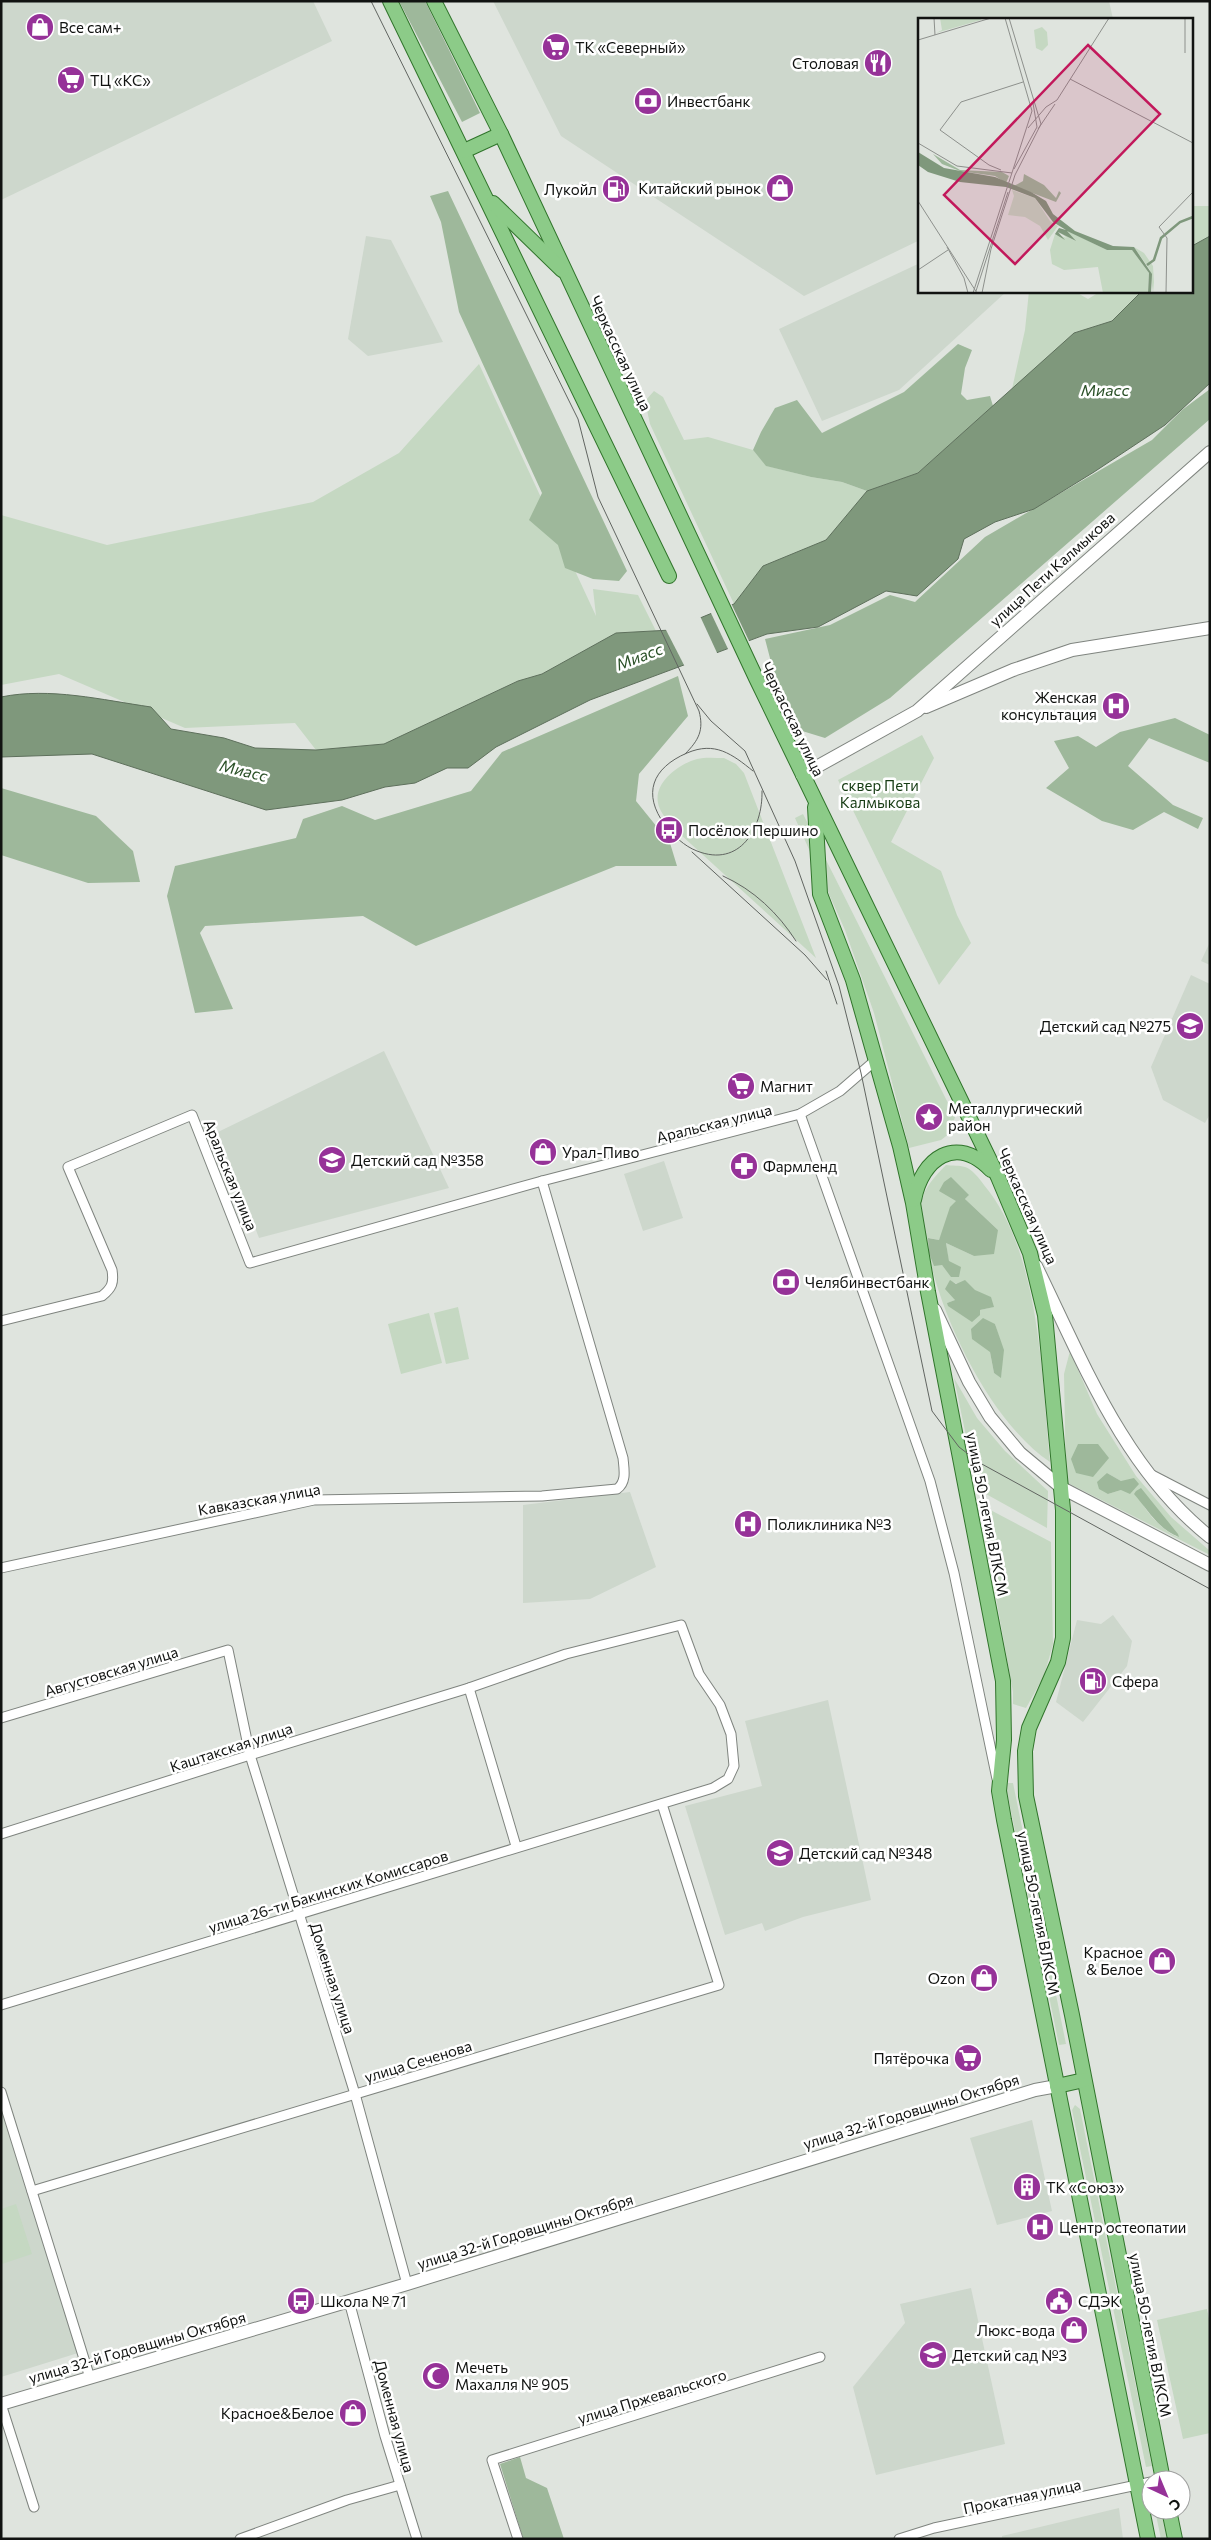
<svg xmlns="http://www.w3.org/2000/svg" width="1211" height="2540" font-family="Commissioner,sans-serif">
<rect width="100%" height="100%" fill="#dfe4de"/>
<g fill="#cdd7cc">
<polygon points="1,1 313,1 332,41 1,200"/>
<polygon points="493,1 1109,1 1113,19 920,19 920,240 804,296 561,136"/>
<polygon points="366,236 391,240 443,342 368,356 348,339"/>
<polygon points="920,263 920,291 1007,291 899,390 822,421 779,329"/>
<polygon points="1210,942 1210,965 1201,961"/>
<polygon points="1191,975 1210,984 1210,1114 1205,1123 1163,1100 1151,1067"/>
<polygon points="384,1051 449,1188 259,1238 218,1132"/>
<polygon points="664,1161 683,1218 643,1231 624,1174"/>
<polygon points="630,1492 656,1567 590,1599 523,1603 523,1505"/>
<polygon points="1113,1615 1132,1641 1127,1666 1083,1722 1056,1702 1077,1620 1101,1624"/>
<polygon points="828,1700 871,1900 803,1917 765,1931 762,1923 725,1935 685,1806 762,1786 745,1721"/>
<polygon points="1,2108 78,2353 1,2377"/>
<polygon points="1032,2120 1052,2211 997,2225 970,2138"/>
<polygon points="971,2288 1005,2444 876,2475 853,2387 905,2323 900,2304"/>
<polygon points="1119,2508 1123,2539 1002,2539 1002,2536"/>
</g>
<g fill="#c5d8c2" fill-rule="evenodd">
<polygon points="1192,206 1210,206 1210,236 1192,246"/>
<polygon points="1029,291 1074,291 1088,299 1101,291 1142,291 1112,321 1074,333 1012,389 1025,330"/>
<polygon points="479,364 596,616 593,589 638,595 656,631 616,633 542,674 518,681 384,744 316,750 295,723 185,728 59,674 1,685 1,515 107,545 313,502 399,453"/>
<polygon points="654,391 663,397 684,440 708,437 753,450 767,466 811,477 842,482 867,491 826,540 763,566 734,604 650,424 645,401"/>
<polygon points="922,735 934,758 891,842 941,871 957,915 971,943 939,985 838,780"/>
<path d="M 724,758 L 736,764 L 744,773 L 816,958 L 669,824 C 666,818 659,810 658,803 C 654,782 679,764 697,759 C 705,757 715,758 724,758 Z"/>
<polygon points="803,814 955,1117 950,1133 941,1140 909,1148 874,1013 845,930 795,818"/>
<path d="M 946,1165 C 952,1166 959,1165 965,1167 C 972,1169 979,1178 984,1185 C 1040,1251 1042,1378 1050,1462 C 987,1420 933,1303 924,1229 C 923,1221 920,1211 921,1203 C 923,1189 936,1175 946,1165 ZM 969,1195 L 965,1199 L 998,1230 L 974,1256 L 946,1243 L 951,1276 L 942,1265 L 929,1238 L 939,1240 L 957,1201 ZM 950,1281 L 990,1297 L 993,1307 L 980,1310 L 947,1303 L 955,1300 ZM 995,1324 L 1003,1350 L 1001,1377 L 994,1373 L 990,1352 Z"/>
<polygon points="458,1307 469,1359 446,1364 434,1313"/>
<polygon points="429,1313 442,1363 401,1374 388,1324"/>
<path d="M 1070,1351 L 1097,1414 L 1136,1476 L 1171,1517 L 1210,1551 L 1210,1555 L 1066,1482 L 1064,1374 ZM 1107,1473 L 1121,1481 L 1121,1490 L 1108,1494 ZM 1143,1504 L 1178,1537 C 1166,1533 1148,1515 1143,1504 Z"/>
<polygon points="954,1378 977,1418 1005,1451 1048,1491 1047,1528 977,1489"/>
<polygon points="979,1504 1051,1542 1053,1644 1044,1676 1026,1708 1013,1704 1013,1692"/>
<polygon points="1008,1783 1013,1783 1066,2044 1059,2045 1007,1792"/>
<polygon points="1075,2105 1080,2109 1152,2466 1146,2467 1072,2110"/>
<polygon points="16,2204 32,2254 2,2264 1,2209"/>
<polygon points="1207,2309 1210,2323 1210,2433 1183,2439 1157,2320"/>
<polygon points="1155,2510 1161,2510 1167,2539 1161,2539"/>
</g>
<g fill="#9eb89b">
<polygon points="399,1 425,1 480,113 462,122"/>
<polygon points="448,191 627,571 619,581 593,579 565,568 558,545 529,520 542,493 459,312 441,222 430,196"/>
<polygon points="958,344 972,350 965,368 961,394 967,400 990,396 993,406 918,473 867,491 842,482 811,477 766,466 753,450 761,432 775,408 797,400 822,433 904,392"/>
<polygon points="1210,389 1210,419 890,698 825,738 799,730 777,685 765,639 830,625 890,595 915,602 985,537 1152,440 1182,410"/>
<polygon points="678,676 688,716 639,774 636,801 670,843 677,866 616,866 416,946 363,916 205,926 200,933 233,1009 195,1013 167,896 175,866 296,838 303,819 342,806 375,820 471,791 502,752"/>
<polygon points="1175,718 1210,735 1210,763 1149,738 1128,766 1173,805 1203,818 1198,829 1164,812 1133,830 1102,821 1046,788 1069,768 1054,741 1078,736 1096,747 1120,732"/>
<polygon points="1,788 96,816 133,851 140,882 88,883 1,855"/>
<polygon points="951,1177 969,1195 965,1199 998,1230 994,1254 974,1256 946,1243 949,1261 961,1267 959,1277 951,1277 942,1265 934,1266 929,1253 928,1238 939,1240 950,1207 956,1201 939,1191 944,1182"/>
<polygon points="950,1280 956,1284 965,1280 975,1290 991,1297 994,1307 980,1310 980,1315 972,1322 948,1306 947,1303 955,1300 945,1289"/>
<polygon points="983,1318 995,1324 1004,1350 1001,1378 994,1373 990,1352 972,1339 971,1329"/>
<polygon points="1078,1444 1098,1444 1109,1458 1093,1477 1076,1473 1071,1459"/>
<polygon points="1107,1473 1121,1481 1134,1478 1139,1484 1130,1494 1121,1490 1108,1494 1099,1489 1097,1482"/>
<path d="M 1141,1488 L 1178,1534 L 1179,1537 C 1159,1530 1148,1510 1134,1494 L 1136,1491 Z"/>
<polygon points="520,2457 526,2478 547,2488 564,2539 523,2538 500,2464"/>
</g>
<path fill="#7f987c" stroke="#5e705c" d="M 1210,236 L 1210,383 L 1165,425 L 1094,472 L 1034,509 L 995,522 L 964,539 L 958,559 L 917,596 L 886,591 L 818,627 L 767,634 L 590,700 L 496,747 L 468,768 L 447,768 L 415,783 L 385,787 L 342,800 L 266,810 L 92,754 L 1,757 L 1,697 C 50,687 102,700 151,707 L 171,729 L 224,738 L 255,748 L 316,750 L 384,744 L 518,681 L 542,674 L 616,633 L 671,630 L 734,604 L 763,566 L 826,540 L 867,491 L 918,473 L 1074,333 L 1112,321 L 1142,291 L 1192,291 L 1192,246 Z"/>
<g fill="#dfe4de">
<polygon points="731,603 750,643 729,651 710,611"/>
<polygon points="700,616 718,655 685,667 665,628"/>
</g>
<g fill="none" stroke-linecap="round" stroke-linejoin="round">
<defs>
<g id="street">
<polyline points="800,1114 930,1481 954,1573 997,1779"/>
<path d="M 1,1321 L 102,1296 C 112,1288 114,1283 112,1270 L 68,1167 L 192,1115 L 250,1263 L 542,1181 L 800,1114 L 840,1091 L 877,1059"/>
<polyline points="1152,1475 1210,1505"/>
<path d="M 1,1568 L 314,1500 L 542,1496 L 617,1489 C 627,1482 624,1469 623,1458 L 542,1181"/>
<polyline points="469,1688 516,1846"/>
<polyline points="1,1718 228,1650 250,1755 355,2094 407,2284"/>
<polyline points="1,1834 250,1755 469,1688 566,1654 681,1625 699,1674 720,1705 731,1734 734,1766 728,1779 713,1788 1,2005"/>
<polyline points="1,2092 90,2378"/>
<polyline points="32,2191 719,1985 662,1804"/>
<polyline points="349,2301 385,2436 417,2539"/>
<polyline points="1,2404 34,2507"/>
<polyline points="240,2539 347,2500 400,2485"/>
<polyline points="518,2539 492,2460 820,2357"/>
<polyline points="899,2539 934,2528 1151,2482"/>
</g>
<g id="secondary">
<polyline points="926,707 1013,670 1072,650 1210,628"/>
<polyline points="802,775 917,711 1210,452"/>
<path d="M 1036,1266 C 1083,1362 1124,1469 1210,1537"/>
<polyline points="935,1310 969,1382 990,1417 1020,1453 1062,1488 1210,1565"/>
<polyline points="1,2404 407,2284 1035,2090 1057,2086"/>
</g>
<g id="primary">
<polyline points="390,1 669,576"/>
<polyline points="434,1 501,134 756,678 998,1177 1030,1253 1045,1315 1063,1510 1063,1638 1058,1662 1029,1728 1025,1751 1026,1796 1072,2015 1163,2480"/>
<polyline points="464,151 501,134"/>
<polyline points="493,203 562,270"/>
<polyline points="815,807 820,894 853,980 900,1146 913,1203 928,1292 1003,1681 1004,1740 999,1791 1004,1820 1148,2539"/>
<path d="M 914,1200 C 922,1158 956,1134 991,1170"/>
<polyline points="1057,2086 1084,2080"/>
<polyline points="1169,2510 1175,2539"/>
</g>
</defs>
<use href="#street" stroke="#7f847f" stroke-width="11"/>
<use href="#secondary" stroke="#7f847f" stroke-width="14"/>
<use href="#primary" stroke="#30742b" stroke-width="16"/>
<use href="#street" stroke="#fff" stroke-width="9"/>
<use href="#secondary" stroke="#fff" stroke-width="12"/>
<use href="#primary" stroke="#8ccb88" stroke-width="14"/>
<g stroke="#616561" stroke-width="1">
<path d="M 371,1 L 578,419 L 598,497 L 699,711 C 704,730 699,740 685,754"/>
<polyline points="697,704 711,721 745,751 795,861 839,986 861,1073 932,1411 959,1447 980,1463 1210,1589"/>
<path d="M 753,771 C 732,754 715,741 687,753 C 652,768 642,794 665,825 C 674,836 684,846 697,851 C 740,868 763,828 762,791"/>
<polyline points="692,852 805,955 827,980"/>
<path d="M 723,876 C 754,890 778,913 796,941"/>
<polyline points="826,971 837,1004"/>
</g>
</g>
<defs>
<symbol id="shop-disc" viewBox="-11 -11 22 22"><circle r="9.5" fill="#963298" stroke="#fff"/><path d="M-5-2.5h2.3a2.7 3.5 0 0 1 5.4 0H5L5.5 6h-11ZM-1.5-2.5h3a1.5 2.3 0 0 0-3 0Z" fill="#fff"/></symbol>
<symbol id="supermarket-disc" viewBox="-11 -11 22 22"><circle r="9.5" fill="#963298" stroke="#fff"/><path d="M-6-5.5h2.5l.6 2H6L4.5 2H-2.5L-4.4-4H-6ZM-1.5 3.2a1.3 1.3 0 1 0 .1 0ZM3 3.2a1.3 1.3 0 1 0 .1 0Z" fill="#fff"/></symbol>
<symbol id="restaurant-disc" viewBox="-11 -11 22 22"><circle r="9.5" fill="#963298" stroke="#fff"/><path d="M-5-6h1v4h1v-4h1v4h1v-4h1v5L-1.5 .5V6h-2V.5L-5-1ZM5-6V6H3V1.5H1.5Q1.5-4 5-6Z" fill="#fff"/></symbol>
<symbol id="bank-disc" viewBox="-11 -11 22 22"><circle r="9.5" fill="#963298" stroke="#fff"/><path d="M-6-4H6V4H-6ZM0-2.3a2.3 2.3 0 1 0 0 4.6a2.3 2.3 0 1 0 0-4.6Z" fill="#fff"/></symbol>
<symbol id="fuel-disc" viewBox="-11 -11 22 22"><circle r="9.5" fill="#963298" stroke="#fff"/><path d="M-5.5-6h7V0h2V4h1.3V-2.5L3-4.5l.8-.8L6-3V5H2.5V1h-1V6h-7ZM-4.2-4.7v3.2H.2V-4.7Z" fill="#fff"/></symbol>
<symbol id="hospital-disc" viewBox="-11 -11 22 22"><circle r="9.5" fill="#963298" stroke="#fff"/><path d="M-5-5h3v3.5h4V-5h3V5h-3V1.5h-4V5h-3Z" fill="#fff"/></symbol>
<symbol id="bus-disc" viewBox="-11 -11 22 22"><circle r="9.5" fill="#963298" stroke="#fff"/><path d="M-5-6H5V4H4V6H2V4H-2V6H-4V4H-5ZM-3.5-4V0h7V-4ZM-3.5 1.2v1.5H-2V1.2ZM2 1.2v1.5H3.5V1.2Z" fill="#fff"/></symbol>
<symbol id="school-disc" viewBox="-11 -11 22 22"><circle r="9.5" fill="#963298" stroke="#fff"/><path d="M0-5L7-2L0 1L-7-2ZM-4 1L0 2.5L4 1V4Q0 6-4 4Z" fill="#fff"/></symbol>
<symbol id="sight-disc" viewBox="-11 -11 22 22"><circle r="9.5" fill="#963298" stroke="#fff"/><path d="M0-6L1.8-2.2L6-1.7L2.9 1.2L3.7 5.4L0 3.3L-3.7 5.4L-2.9 1.2L-6-1.7L-1.8-2.2Z" fill="#fff"/></symbol>
<symbol id="pharmacy-disc" viewBox="-11 -11 22 22"><circle r="9.5" fill="#963298" stroke="#fff"/><path d="M-2-6h4v4h4v4h-4v4h-4v-4h-4v-4h4Z" fill="#fff"/></symbol>
<symbol id="building-disc" viewBox="-11 -11 22 22"><circle r="9.5" fill="#963298" stroke="#fff"/><path d="M-4-6H4V6H1V3H-1V6H-4ZM-2.5-4.3h1.7v1.8h-1.7ZM.8-4.3h1.7v1.8H.8ZM-2.5-1h1.7V.8h-1.7ZM.8-1h1.7V.8H.8Z" fill="#fff"/></symbol>
<symbol id="civic-disc" viewBox="-11 -11 22 22"><circle r="9.5" fill="#963298" stroke="#fff"/><path d="M-.6-6.5H3V-4.5H.6V-3L4-1V1h2V6H-6V1h2V-1L-.6-3ZM-1.2 2.5V6h2.4V2.5Z" fill="#fff"/></symbol>
<symbol id="mosque-disc" viewBox="-11 -11 22 22"><circle r="9.5" fill="#963298" stroke="#fff"/><path d="M3.5-4.9A6 6 0 1 0 3.5 4.9A5 5 0 1 1 3.5-4.9Z" fill="#fff"/></symbol>
</defs>
<g fill-rule="evenodd">
<use href="#shop-disc" x="24" y="11" width="32" height="32"/>
<use href="#supermarket-disc" x="540" y="31" width="32" height="32"/>
<use href="#restaurant-disc" x="862" y="47" width="32" height="32"/>
<use href="#supermarket-disc" x="55" y="64" width="32" height="32"/>
<use href="#bank-disc" x="632" y="85" width="32" height="32"/>
<use href="#shop-disc" x="764" y="172" width="32" height="32"/>
<use href="#fuel-disc" x="600" y="173" width="32" height="32"/>
<use href="#hospital-disc" x="1100" y="690" width="32" height="32"/>
<use href="#bus-disc" x="653" y="814" width="32" height="32"/>
<use href="#school-disc" x="1174" y="1010" width="32" height="32"/>
<use href="#supermarket-disc" x="725" y="1070" width="32" height="32"/>
<use href="#sight-disc" x="913" y="1101" width="32" height="32"/>
<use href="#shop-disc" x="527" y="1136" width="32" height="32"/>
<use href="#school-disc" x="316" y="1144" width="32" height="32"/>
<use href="#pharmacy-disc" x="728" y="1150" width="32" height="32"/>
<use href="#bank-disc" x="770" y="1266" width="32" height="32"/>
<use href="#hospital-disc" x="732" y="1508" width="32" height="32"/>
<use href="#fuel-disc" x="1077" y="1665" width="32" height="32"/>
<use href="#school-disc" x="764" y="1837" width="32" height="32"/>
<use href="#shop-disc" x="1146" y="1945" width="32" height="32"/>
<use href="#shop-disc" x="968" y="1962" width="32" height="32"/>
<use href="#supermarket-disc" x="952" y="2042" width="32" height="32"/>
<use href="#building-disc" x="1011" y="2171" width="32" height="32"/>
<use href="#hospital-disc" x="1024" y="2211" width="32" height="32"/>
<use href="#bus-disc" x="285" y="2285" width="32" height="32"/>
<use href="#civic-disc" x="1043" y="2285" width="32" height="32"/>
<use href="#shop-disc" x="1058" y="2314" width="32" height="32"/>
<use href="#school-disc" x="917" y="2339" width="32" height="32"/>
<use href="#mosque-disc" x="420" y="2360" width="32" height="32"/>
<use href="#shop-disc" x="337" y="2397" width="32" height="32"/>
</g>
<g text-anchor="middle" dominant-baseline="central" stroke-width="5" stroke-linejoin="round" paint-order="stroke">
<g font-size="15" fill="#111311" stroke="#fff" text-anchor="start">
<text x="59" y="27">Все сам+</text>
<text x="575" y="47">ТК «Северный»</text>
<text x="859" y="63" text-anchor="end">Столовая</text>
<text x="90" y="80">ТЦ «КС»</text>
<text x="667" y="101">Инвестбанк</text>
<text x="761" y="188" text-anchor="end">Китайский рынок</text>
<text x="597" y="189" text-anchor="end">Лукойл</text>
<text x="1097" y="697" text-anchor="end">Женская<tspan x="1097" dy="17">консультация</tspan></text>
<text x="688" y="830">Посёлок Першино</text>
<text x="1171" y="1026" text-anchor="end">Детский сад №275</text>
<text x="760" y="1086">Магнит</text>
<text x="948" y="1108">Металлургический<tspan x="948" dy="17">район</tspan></text>
<text x="562" y="1152">Урал-Пиво</text>
<text x="351" y="1160">Детский сад №358</text>
<text x="763" y="1166">Фармленд</text>
<text x="805" y="1282">Челябинвестбанк</text>
<text x="767" y="1524">Поликлиника №3</text>
<text x="1112" y="1681">Сфера</text>
<text x="799" y="1853">Детский сад №348</text>
<text x="1143" y="1952" text-anchor="end">Красное<tspan x="1143" dy="17">&amp; Белое</tspan></text>
<text x="965" y="1978" text-anchor="end">Ozon</text>
<text x="949" y="2058" text-anchor="end">Пятёрочка</text>
<text x="1046" y="2187">ТК «Союз»</text>
<text x="1059" y="2227">Центр остеопатии</text>
<text x="320" y="2301">Школа № 71</text>
<text x="1078" y="2301">СДЭК</text>
<text x="1055" y="2330" text-anchor="end">Люкс-вода</text>
<text x="952" y="2355">Детский сад №3</text>
<text x="455" y="2367">Мечеть<tspan x="455" dy="17">Махалля № 905</tspan></text>
<text x="334" y="2413" text-anchor="end">Красное&amp;Белое</text>
</g>
<g font-size="15" fill="#111311" stroke="#fff">
<text transform="translate(621 353) rotate(65)">Черкасская улица</text>
<text transform="translate(1052 569) rotate(-42)">улица Пети Калмыкова</text>
<text transform="translate(793 719) rotate(64)">Черкасская улица</text>
<text transform="translate(714 1123) rotate(-14)">Аральская улица</text>
<text transform="translate(231 1175) rotate(68)">Аральская улица</text>
<text transform="translate(1028 1206) rotate(66)">Черкасская улица</text>
<text transform="translate(259 1499) rotate(-10)">Кавказская улица</text>
<text transform="translate(988 1514) rotate(79)">улица 50-летия ВЛКСМ</text>
<text transform="translate(111 1671) rotate(-17)">Августовская улица</text>
<text transform="translate(231 1747) rotate(-18)">Каштакская улица</text>
<text transform="translate(328 1891) rotate(-17)">улица 26-ти Бакинских Комиссаров</text>
<text transform="translate(1039 1913) rotate(79)">улица 50-летия ВЛКСМ</text>
<text transform="translate(333 1978) rotate(72)">Доменная улица</text>
<text transform="translate(418 2061) rotate(-17)">улица Сеченова</text>
<text transform="translate(911 2111) rotate(-17)">улица 32-й Годовщины Октября</text>
<text transform="translate(525 2231) rotate(-17)">улица 32-й Годовщины Октября</text>
<text transform="translate(1151 2335) rotate(79)">улица 50-летия ВЛКСМ</text>
<text transform="translate(137 2347) rotate(-16)">улица 32-й Годовщины Октября</text>
<text transform="translate(652 2396) rotate(-17)">улица Пржевальского</text>
<text transform="translate(395 2416) rotate(75)">Доменная улица</text>
<text transform="translate(1022 2496) rotate(-12)">Прокатная улица</text>
</g>
<g font-size="15" fill="#173c14" stroke="#fff">
<text x="880" y="785">сквер Пети<tspan x="880" dy="17">Калмыкова</tspan></text>
</g>
<g font-size="16" font-style="italic" fill="#2a5027" stroke="#fff">
<text x="1105" y="389">Миасс</text>
<text transform="translate(639 656) rotate(-21)">Миасс</text>
<text transform="translate(244 770) rotate(14)">Миасс</text>
</g>
</g>
<g transform="translate(918 18)">
<rect width="275" height="275" fill="#dfe4de"/>
<path d="M 22,0 L 62,0 L 63,2 L 18,15 L 24,12 ZM 124,9 L 129,14 L 130,27 L 124,33 L 118,30 L 116,12 ZM 94,172 L 117,180 L 132,203 L 140,208 L 130,222 L 122,208 L 107,199 L 90,197 L 96,178 ZM 148,212 L 189,232 L 214,232 L 231,255 L 230,275 L 185,275 L 180,249 L 146,252 L 134,246 L 132,232 L 137,216 L 149,220 L 140,213 L 157,223 ZM 216,229 L 226,235 L 235,248 L 236,264 L 235,275 L 232,252 Z" fill="#c5d8c2"/>
<path d="M 15,136 L 42,152 L 84,154 L 91,158 L 88,165 L 77,158 L 42,153 L 24,146 ZM 106,156 L 126,167 L 138,180 L 141,173 L 143,175 L 138,184 L 96,168 L 105,163 Z" fill="#9eb89b"/>
<path d="M 0,134 L 26,150 L 77,159 L 113,174 L 128,183 L 135,196 L 157,213 L 195,228 L 216,229 L 234,256 L 233,275 L 230,275 L 231,255 L 214,232 L 189,232 L 149,213 L 158,223 L 140,214 L 147,222 L 137,216 L 141,210 L 148,212 L 135,204 L 117,180 L 88,169 L 42,164 L 10,154 L 0,147 Z" fill="#7f987c"/>
<path fill="none" stroke="#7f987c" stroke-width="2.5" d="M 229,247 L 236,242 L 243,220 L 262,204 L 275,199"/>
<path fill="none" stroke="#8d908c" stroke-width="1" d="M 16,0 L 17,17M 267,0 L 267,35M 0,22 L 73,0M 152,61 L 275,125M 110,110 L 128,89 L 139,82 L 191,0M 120,111 L 137,86M 0,125 L 39,148 L 94,155M 96,151 L 119,109 L 115,85M 83,152 L 71,147 L 22,112 L 43,84 L 105,64M 0,183 L 59,275M 29,229 L 46,260 L 50,275M 0,252 L 30,232M 58,273 L 90,174M 55,275 L 114,93 L 87,0M 64,275 L 73,231 L 97,157 L 123,106 L 91,0M 248,275 L 249,220 L 241,209 L 275,174"/>
<path fill="#c2185b" fill-opacity="0.15" stroke="#c2185b" stroke-width="2.5" d="M 170,27 L 242,96 L 97,246 L 26,177 Z"/>
<rect width="275" height="275" fill="none" stroke="#111311" stroke-width="2.5"/>
</g>
<rect width="1211" height="2540" fill="none" stroke="#111311" stroke-width="5"/>
<g transform="translate(1166 2495) rotate(136)"><circle r="24" fill="#ffffff" stroke="#a0a1a0"/>
<path d="M0-4L9 19L0 12L-9 19Z" fill="#963298"/>
<text y="-8" font-size="14" font-weight="bold" text-anchor="middle" fill="#111311">С</text>
</g>
</svg>
